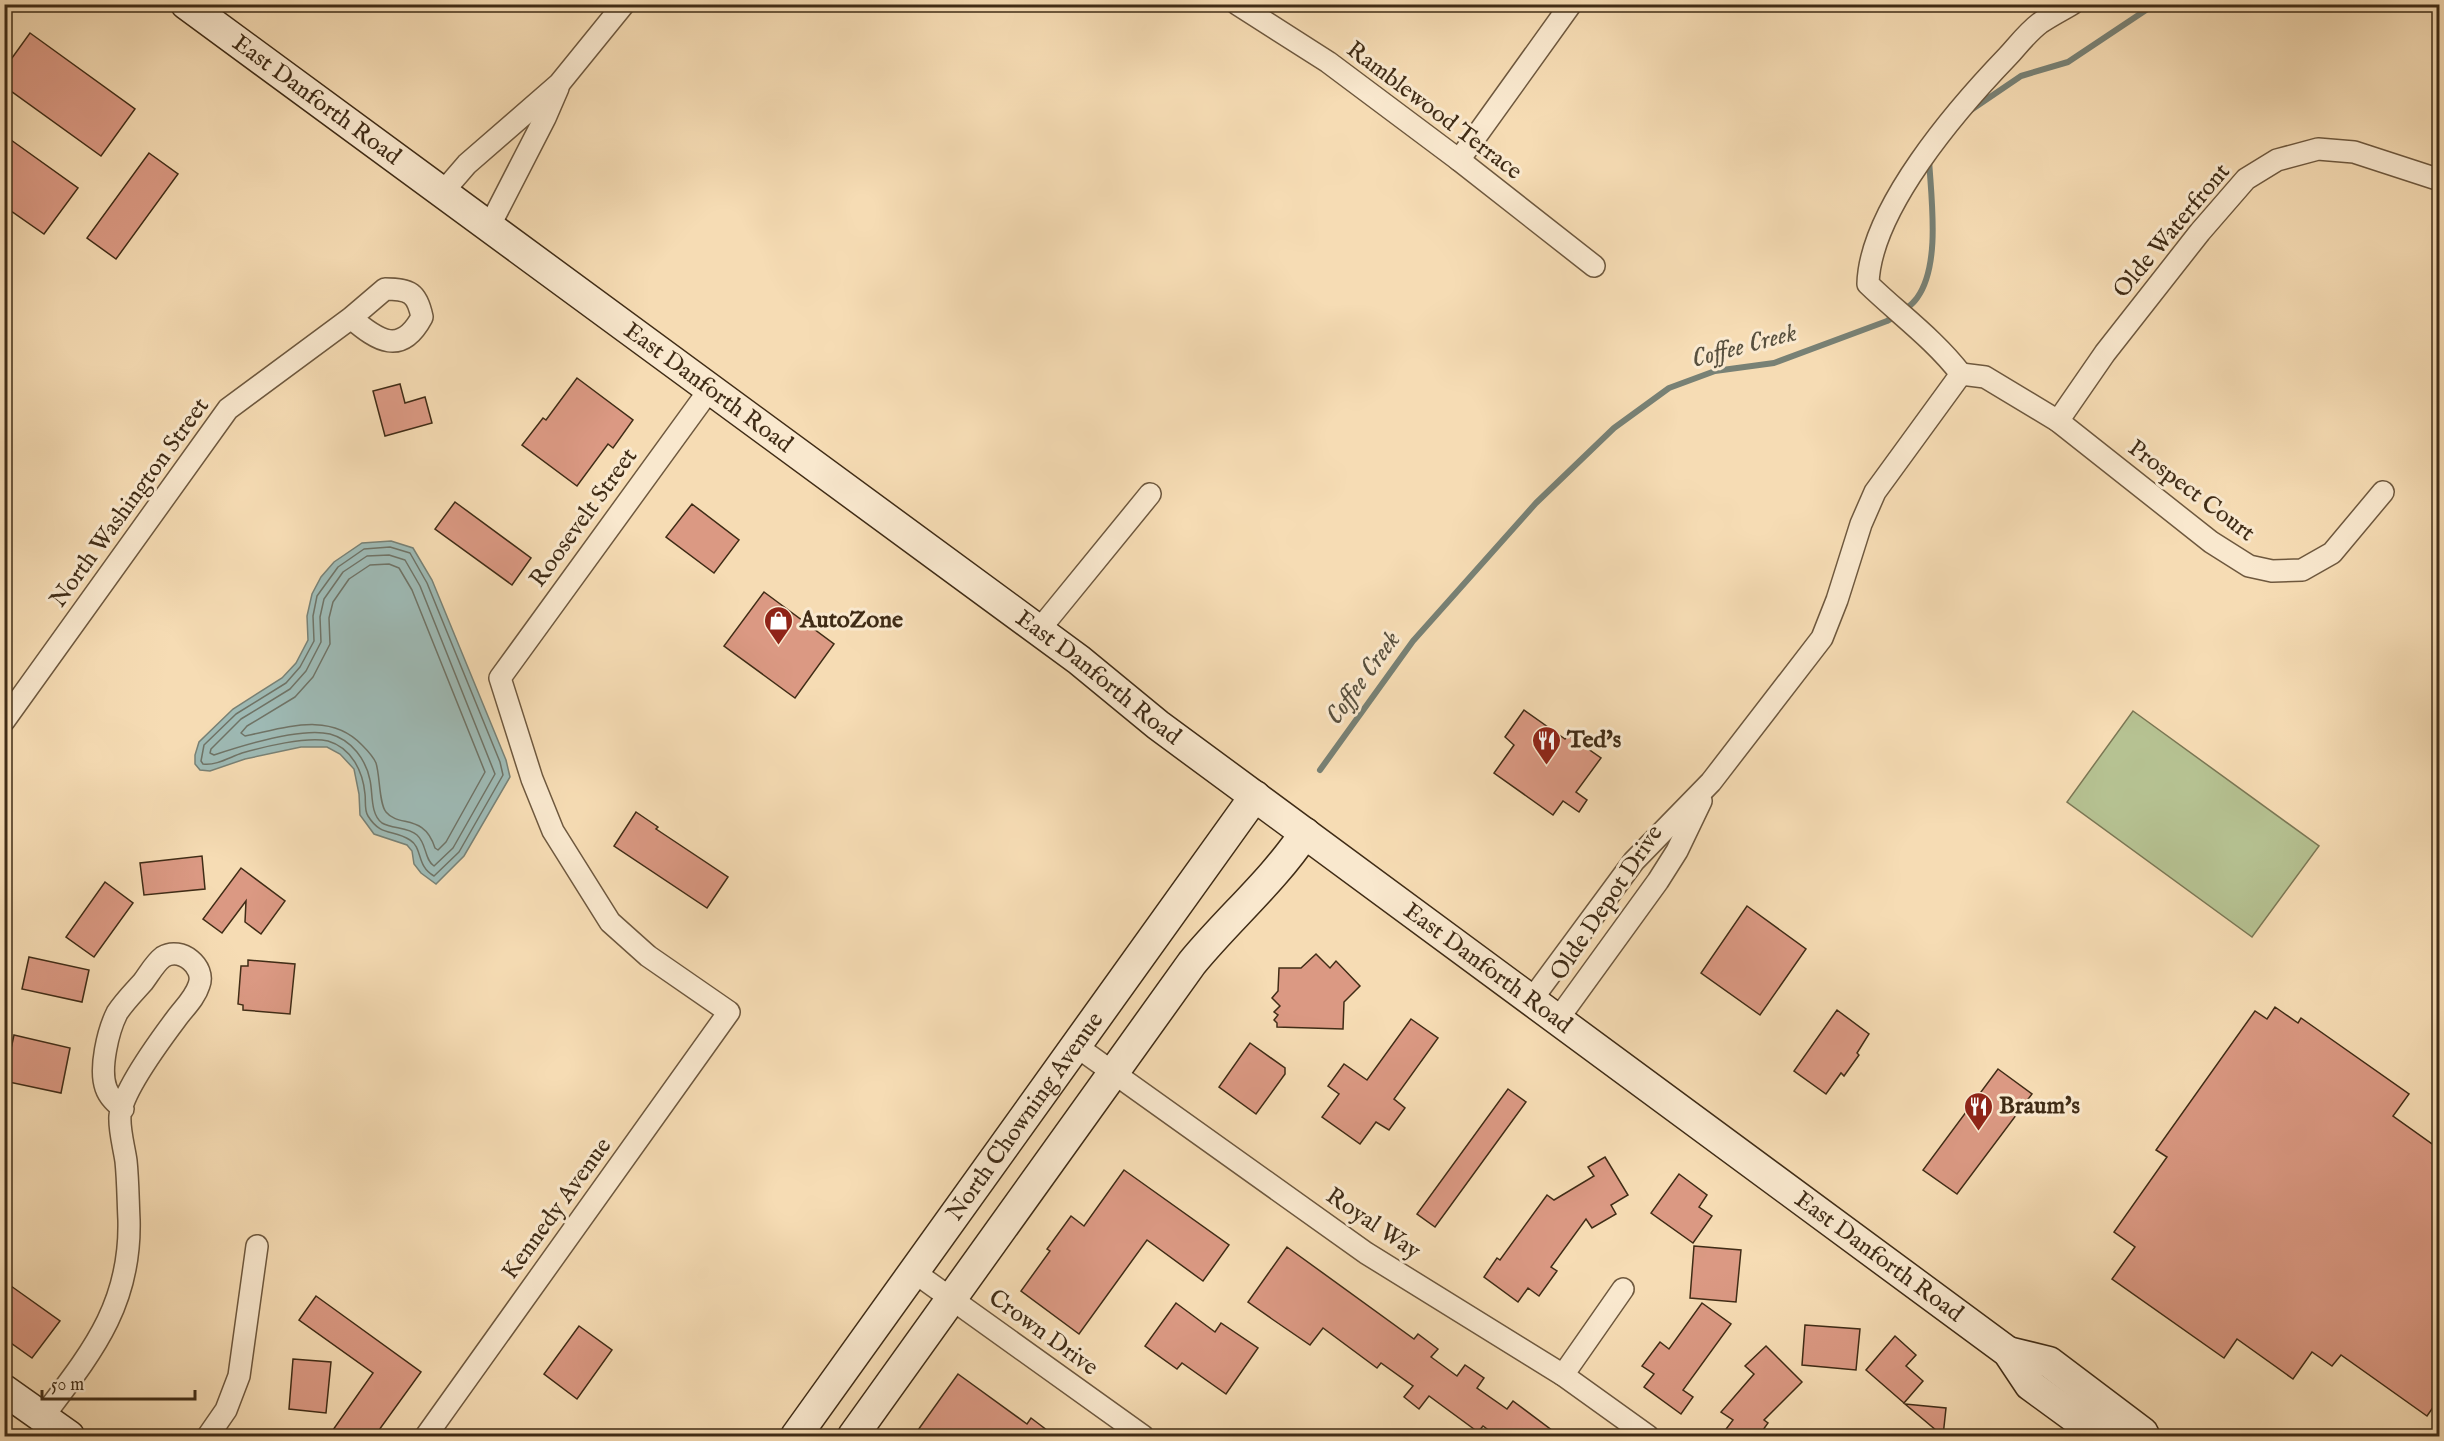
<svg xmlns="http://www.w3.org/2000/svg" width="2444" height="1441" font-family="'IM FELL English',serif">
<rect width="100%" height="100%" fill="#f6dcb4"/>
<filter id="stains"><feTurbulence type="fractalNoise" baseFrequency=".00333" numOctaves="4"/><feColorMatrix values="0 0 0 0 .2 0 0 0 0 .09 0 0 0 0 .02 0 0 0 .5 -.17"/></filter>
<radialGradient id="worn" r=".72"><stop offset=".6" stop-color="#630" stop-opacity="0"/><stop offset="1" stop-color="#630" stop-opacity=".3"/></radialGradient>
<polygon fill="#b6c292" stroke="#7b7754" stroke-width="1.5" points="2133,711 2319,846 2252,937 2067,802"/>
<polygon fill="#9ebab5" stroke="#788175" stroke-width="1.5" points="391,541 413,548 432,580 506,760 510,777 464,856 436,884 421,873 414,864 412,851 407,845 374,834 360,815 359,794 354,769 340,754 327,747 301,747 245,759 210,771 200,770 195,764 195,755 199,742 233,709 282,678 296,663 308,640 307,616 312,594 321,577 334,562 362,543"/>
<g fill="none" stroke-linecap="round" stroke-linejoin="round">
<g stroke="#6f7366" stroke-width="1.5">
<path d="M 390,547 L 410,553 L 427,583 L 500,762 L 503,775 L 459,852 L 434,876 C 416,866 423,848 410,840 C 393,829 381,837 368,816 C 364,810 366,801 365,794 C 363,772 352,748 328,741 C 307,736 263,747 242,753 C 230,757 216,766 203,764 L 201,761 L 204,745 L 236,714 L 286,683 L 300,667 L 314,641 L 313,616 L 317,596 L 338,567 L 364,549 Z"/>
<path d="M 389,555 L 405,560 L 420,586 L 495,774 L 453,848 L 434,866 C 424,859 427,844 417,835 C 408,827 392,829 382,823 C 370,814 373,793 370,780 C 366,760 352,740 330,734 C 302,727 241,746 214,755 L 210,753 L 211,749 L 241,719 L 290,689 L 306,671 L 321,642 L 320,617 L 324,599 L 343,572 L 367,556 Z"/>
<path d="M 389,564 L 399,568 L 412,590 L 485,772 L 446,842 L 438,850 L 435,848 C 424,813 399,828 386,812 C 379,804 380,775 376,763 C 373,756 367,750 362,745 C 330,711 285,728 245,736 L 241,733 L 247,726 L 295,697 L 313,677 L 330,644 L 329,618 L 333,602 L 349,579 L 370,565 Z"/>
</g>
<g stroke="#788175" stroke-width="6">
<polyline points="1971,110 2021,76 2068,62 2155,4"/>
<path d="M 1320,770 L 1413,641 L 1536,503 L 1614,428 L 1669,388 L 1715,371 L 1774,363 L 1887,321 C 1898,315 1910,308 1917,298 C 1941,265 1931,198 1929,159"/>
</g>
</g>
<g fill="#db9983" stroke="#402c16" stroke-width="1.5">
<polygon points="30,33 135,109 101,156 4,86 4,69"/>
<polygon points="4,135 78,188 44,234 4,206"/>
<polygon points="149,153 178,174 116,259 87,238"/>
<polygon points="577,378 633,420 613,448 608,444 577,486 522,445 543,418 546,420"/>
<polygon points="400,384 405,403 425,397 432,423 385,436 373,391"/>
<polygon points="455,502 531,558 512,585 435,529"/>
<polygon points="692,504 739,540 714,573 666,537"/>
<polygon points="764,592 834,644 795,698 724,646"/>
<polygon points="1524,710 1565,739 1568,735 1601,758 1576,792 1587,800 1579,812 1563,801 1553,815 1494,773 1514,745 1505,737"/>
<polygon points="636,812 658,827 656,829 728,877 707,908 614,846"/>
<polygon points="202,856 205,889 144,895 140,863"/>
<polygon points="241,868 285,901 261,934 245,922 246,901 222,933 203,919"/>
<polygon points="105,882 133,903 94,957 66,937"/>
<polygon points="1747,906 1806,949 1760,1015 1701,973"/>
<polygon points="1316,954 1330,968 1336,961 1360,986 1344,1002 1343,1029 1277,1027 1277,1023 1274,1020 1278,1015 1274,1012 1280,1006 1272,998 1278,991 1279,968 1301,968"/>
<polygon points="29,957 89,970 82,1002 22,989"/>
<polygon points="248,960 295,964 290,1014 243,1010 243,1005 238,1004 241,966 248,966"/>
<polygon points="2275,1007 2298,1023 2301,1018 2409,1094 2393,1116 2439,1149 2439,1399 2427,1416 2341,1355 2332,1366 2312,1352 2293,1379 2237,1339 2224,1358 2112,1279 2135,1247 2114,1232 2167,1157 2156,1150 2255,1011 2267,1019"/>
<polygon points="1837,1010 1869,1034 1857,1053 1859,1055 1844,1076 1841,1073 1826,1094 1794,1071"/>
<polygon points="1411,1019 1438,1038 1394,1099 1405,1108 1389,1130 1376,1122 1360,1144 1322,1117 1339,1094 1328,1086 1344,1064 1367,1080"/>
<polygon points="14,1035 70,1048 61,1093 4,1081"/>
<polygon points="1250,1043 1285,1068 1285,1074 1256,1114 1219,1087"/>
<polygon points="1998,1069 2032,1094 1957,1194 1923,1170"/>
<polygon points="1508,1089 1526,1102 1435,1227 1417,1214"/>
<polygon points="1605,1157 1628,1195 1611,1205 1616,1214 1592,1228 1586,1219 1551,1267 1557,1271 1539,1296 1528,1288 1518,1302 1484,1277 1497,1258 1500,1260 1547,1195 1554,1200 1594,1176 1588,1167"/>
<polygon points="1124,1170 1229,1245 1203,1281 1147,1240 1079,1334 1021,1291 1050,1251 1047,1249 1071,1216 1084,1226"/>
<polygon points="1679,1174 1707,1195 1699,1207 1712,1216 1693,1243 1651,1213"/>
<polygon points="1694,1246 1741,1250 1736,1302 1690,1298"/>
<polygon points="1287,1247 1414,1339 1418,1334 1438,1349 1431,1357 1457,1376 1465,1365 1484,1378 1477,1388 1507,1409 1513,1401 1561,1437 1498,1437 1483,1426 1478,1432 1429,1396 1419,1409 1404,1397 1413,1386 1381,1363 1377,1368 1323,1328 1310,1345 1272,1319 1248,1302"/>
<polygon points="11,1286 60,1321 32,1358 4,1338 4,1295"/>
<polygon points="316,1296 421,1372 374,1437 328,1437 373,1373 299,1320"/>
<polygon points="1176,1303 1215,1332 1221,1323 1258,1348 1226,1394 1182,1363 1177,1369 1145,1346"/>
<polygon points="1702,1303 1731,1324 1683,1390 1693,1397 1681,1414 1644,1387 1654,1374 1642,1366 1660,1342 1669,1349"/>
<polygon points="1805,1325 1860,1329 1856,1370 1802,1365"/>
<polygon points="579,1326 612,1350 577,1399 544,1374"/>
<polygon points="1895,1336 1916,1355 1906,1366 1923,1381 1904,1403 1866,1370"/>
<polygon points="1766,1346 1802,1382 1764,1420 1768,1423 1758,1437 1720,1437 1733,1420 1721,1412 1754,1374 1745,1366"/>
<polygon points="293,1359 331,1362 326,1413 289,1409"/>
<polygon points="958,1374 1027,1424 1031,1418 1056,1437 913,1437"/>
<polygon points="1905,1404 1946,1408 1943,1436"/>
</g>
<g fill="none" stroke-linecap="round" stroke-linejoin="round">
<defs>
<g id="street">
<polyline points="1237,4 1328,62 1459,160 1594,266"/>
<polyline points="1459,160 1571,4"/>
<polyline points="442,193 467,164 559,84 624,4"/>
<polyline points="489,227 545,118 558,88"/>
<polyline points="1961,374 1985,377 2058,421 2211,542 2249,566 2272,571 2302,570 2332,553 2383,492"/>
<path d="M 1961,374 C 1934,339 1899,314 1868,284 C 1870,209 1958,108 2008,56 C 2018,45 2028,32 2040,23 C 2050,16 2062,10 2072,4"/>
<polyline points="2058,421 2105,353 2200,232 2246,179 2277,160 2318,149 2354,152 2440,180"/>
<polyline points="1039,630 1150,494"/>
<path d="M 4,721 L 228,409 L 351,318 L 385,289 C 410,289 417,293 422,317 C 401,356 378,341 351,318"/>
<polyline points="1532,999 1634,861 1711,782 1822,638 1837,600 1861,524 1875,492 1961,374"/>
<polyline points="1558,1019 1658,881 1677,851 1701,801"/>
<polyline points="1076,1046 1366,1253 1563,1375 1648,1436"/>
<polyline points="914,1272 1143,1436"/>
<polyline points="1563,1375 1623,1289"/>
<path d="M 42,1418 C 91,1353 131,1306 129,1220 C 128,1200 128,1180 126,1161 C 124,1147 119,1130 120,1116 C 122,1092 161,1039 176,1019 C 184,1008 195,998 199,985 C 206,967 181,946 163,957 C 155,963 149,974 143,982 C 134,992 124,1002 117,1013 C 108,1031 99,1069 106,1088 C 109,1097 116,1103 123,1109"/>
<polyline points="208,1436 226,1410 239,1376 257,1246"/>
<polyline points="426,1436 729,1012 648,956 610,922 553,831 532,779 500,678 710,389"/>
</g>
<g id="secondary">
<path id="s1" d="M 186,4 L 1079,660 L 1158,725 L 2008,1352 L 2030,1385 L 2100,1436"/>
<polyline points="2008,1352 2049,1362 2143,1433 2144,1436"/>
<polyline points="4,1390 69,1436"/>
<path id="s2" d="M 796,1436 L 1255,796"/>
<path d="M 853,1436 L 1192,963 C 1228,919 1273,881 1305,833"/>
</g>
</defs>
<use href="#street" stroke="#6e583e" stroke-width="24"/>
<use href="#secondary" stroke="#402c16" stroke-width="33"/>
<use href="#street" stroke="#f9e8ce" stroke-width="21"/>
<use href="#secondary" stroke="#f9e8ce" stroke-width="30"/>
</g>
<defs>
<symbol id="shop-pin" viewBox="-11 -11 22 30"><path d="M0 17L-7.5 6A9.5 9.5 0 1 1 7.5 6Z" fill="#8f2418" stroke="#f9e8ce"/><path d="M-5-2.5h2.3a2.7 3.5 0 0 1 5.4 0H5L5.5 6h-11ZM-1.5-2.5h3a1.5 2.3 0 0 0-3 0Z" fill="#fff"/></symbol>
<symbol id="restaurant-pin" viewBox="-11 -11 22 30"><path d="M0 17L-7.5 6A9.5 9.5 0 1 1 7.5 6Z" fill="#8f2418" stroke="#f9e8ce"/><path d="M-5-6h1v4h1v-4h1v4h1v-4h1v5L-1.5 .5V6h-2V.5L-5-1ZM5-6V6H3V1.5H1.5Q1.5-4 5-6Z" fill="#fff"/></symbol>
</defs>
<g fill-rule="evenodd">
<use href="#shop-pin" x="762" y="604" width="33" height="45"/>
<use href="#restaurant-pin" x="1530" y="724" width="33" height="45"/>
<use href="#restaurant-pin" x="1962" y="1090" width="33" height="45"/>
</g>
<g text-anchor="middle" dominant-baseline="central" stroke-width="6" stroke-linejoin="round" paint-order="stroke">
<g font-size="24" fill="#402c16" stroke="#f9e8ce">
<text stroke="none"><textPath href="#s1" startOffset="162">East Danforth Road</textPath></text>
<text transform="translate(1434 111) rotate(37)">Ramblewood Terrace</text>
<text transform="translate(2172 231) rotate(-50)">Olde Waterfront</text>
<text stroke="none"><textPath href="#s1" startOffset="648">East Danforth Road</textPath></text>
<text transform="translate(2191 491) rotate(37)">Prospect Court</text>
<text transform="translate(130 503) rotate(-54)">North Washington Street</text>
<text transform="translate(584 518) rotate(-54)">Roosevelt Street</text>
<text stroke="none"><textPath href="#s1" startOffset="1134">East Danforth Road</textPath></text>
<text transform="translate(1607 903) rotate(-56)">Olde Depot Drive</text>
<text stroke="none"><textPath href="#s1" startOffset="1620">East Danforth Road</textPath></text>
<text stroke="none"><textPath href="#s2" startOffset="393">North Chowning Avenue</textPath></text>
<text transform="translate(557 1209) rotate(-54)">Kennedy Avenue</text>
<text transform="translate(1373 1224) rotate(34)">Royal Way</text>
<text stroke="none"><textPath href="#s1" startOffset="2106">East Danforth Road</textPath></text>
<text transform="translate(1043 1333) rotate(36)">Crown Drive</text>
</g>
<g font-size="24" font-weight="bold" fill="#402c16" stroke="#f9e8ce" text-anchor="start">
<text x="800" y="620">AutoZone</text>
<text x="1567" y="740">Ted's</text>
<text x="1999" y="1106">Braum's</text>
</g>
<g font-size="26" font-style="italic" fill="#58503e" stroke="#f9e8ce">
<text transform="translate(1744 346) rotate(-15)">Coffee Creek</text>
<text transform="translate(1363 678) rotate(-54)">Coffee Creek</text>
</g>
</g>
<rect width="2444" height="1441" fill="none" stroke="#f6dcb4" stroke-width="24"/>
<rect x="6" y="6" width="2432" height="1429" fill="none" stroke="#402c16" stroke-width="3"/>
<rect x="12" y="12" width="2420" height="1417" fill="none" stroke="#402c16" stroke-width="1.5"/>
<path d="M42 1390v9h153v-9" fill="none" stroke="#402c16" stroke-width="3"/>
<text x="51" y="1390" font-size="18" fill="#402c16" stroke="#f9e8ce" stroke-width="4.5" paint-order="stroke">50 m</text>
<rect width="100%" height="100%" filter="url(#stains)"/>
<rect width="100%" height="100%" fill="url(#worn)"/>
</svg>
